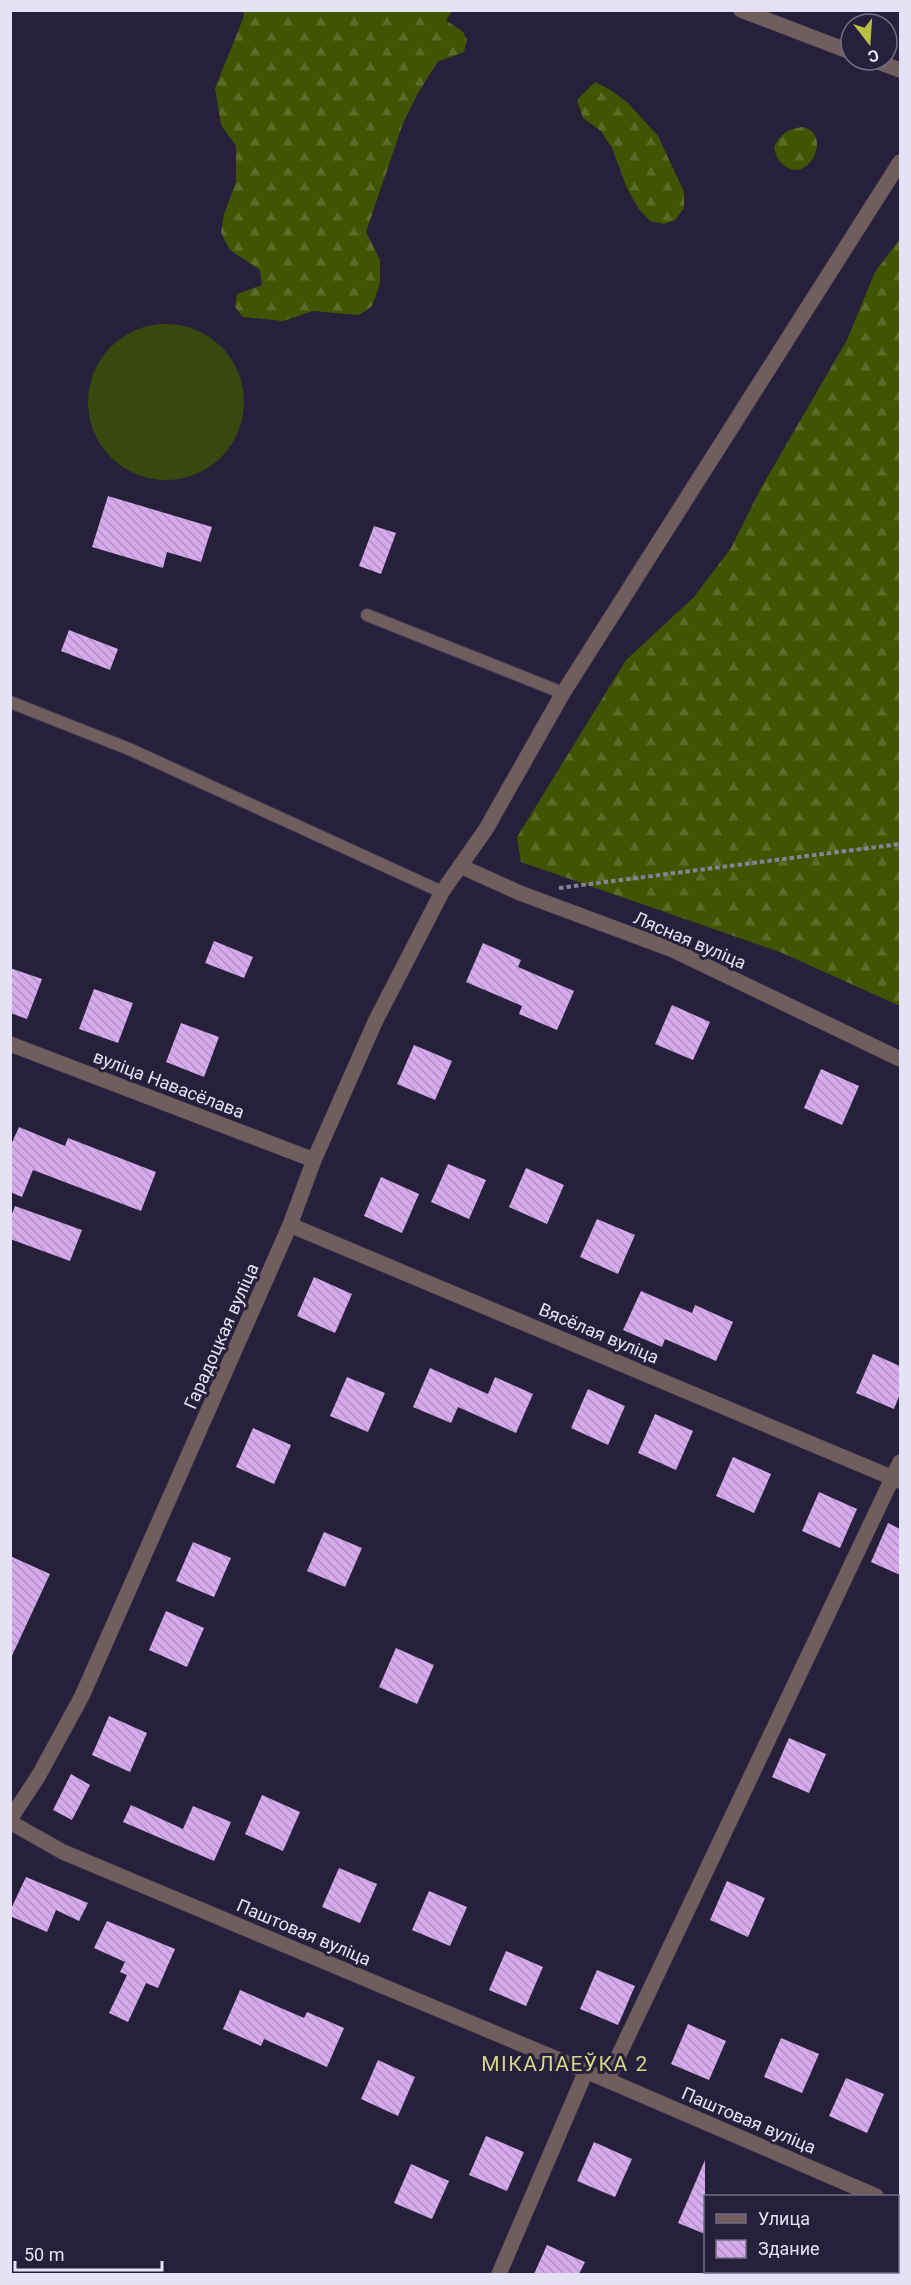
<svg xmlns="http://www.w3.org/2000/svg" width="911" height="2285" font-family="Roboto,sans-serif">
<defs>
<pattern id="forest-firs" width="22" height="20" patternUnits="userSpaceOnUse" patternTransform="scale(1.5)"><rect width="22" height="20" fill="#415402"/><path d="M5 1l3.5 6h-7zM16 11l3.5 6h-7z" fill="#5c6c28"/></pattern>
<pattern id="building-back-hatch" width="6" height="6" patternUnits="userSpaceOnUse" patternTransform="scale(1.5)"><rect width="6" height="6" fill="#d5abed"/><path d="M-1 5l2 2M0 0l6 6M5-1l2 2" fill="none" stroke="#b191c4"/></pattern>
</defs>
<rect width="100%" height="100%" fill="#26203b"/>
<circle fill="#38480f" cx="166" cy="402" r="78"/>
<g fill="url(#forest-firs)">
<polygon points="244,11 452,11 446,20 463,32 467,40 464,52 437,62 417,95 403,123 366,232 380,260 380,283 372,306 359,315 313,311 283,321 243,317 235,307 237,294 262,285 260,270 230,250 221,233 224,214 236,182 236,146 221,125 215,88 243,19"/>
<polygon points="595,82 609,89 627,102 658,136 684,192 684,208 675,220 664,224 650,221 638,208 627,188 612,148 601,131 583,118 577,100"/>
<path d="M 802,127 C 833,133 810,182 786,167 C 779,162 775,155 774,147 C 780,134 788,129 802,127 Z"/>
<polygon points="900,239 900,1006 780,952 521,862 517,837 626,660 694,597 731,548 761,488 847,340 875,272"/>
</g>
<g fill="url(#building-back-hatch)">
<polygon points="108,496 212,527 201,562 167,552 163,568 92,547"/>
<polygon points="374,526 396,533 381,574 359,566"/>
<polygon points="69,630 118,649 110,670 61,651"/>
<polygon points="214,941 253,957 244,978 205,963"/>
<polygon points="483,943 521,960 518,967 574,991 557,1030 519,1014 522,1006 466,982"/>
<polygon points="10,968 42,979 27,1019 10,1013"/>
<polygon points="94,989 133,1003 118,1043 79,1029"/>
<polygon points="672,1005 710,1022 693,1060 655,1044"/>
<polygon points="181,1023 219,1037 204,1077 166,1062"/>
<polygon points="414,1045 452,1061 435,1100 397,1084"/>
<polygon points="821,1069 859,1086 842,1125 804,1108"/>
<polygon points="19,1127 65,1146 68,1138 156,1172 141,1211 33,1170 22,1197 10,1192 10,1147"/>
<polygon points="448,1164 486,1180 469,1219 431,1202"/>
<polygon points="526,1168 564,1185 547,1224 509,1207"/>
<polygon points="381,1177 419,1194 402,1233 364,1216"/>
<polygon points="15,1206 82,1230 70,1261 10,1239 10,1219"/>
<polygon points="597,1219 635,1235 618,1274 580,1257"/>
<polygon points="314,1277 352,1294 335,1333 297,1316"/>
<polygon points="641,1291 692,1313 695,1305 733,1322 716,1361 665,1339 662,1347 623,1330"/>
<polygon points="873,1354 900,1366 900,1394 894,1409 856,1393"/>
<polygon points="430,1368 488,1394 495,1377 533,1394 516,1433 458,1407 451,1423 413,1407"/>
<polygon points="347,1377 385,1393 368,1432 330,1416"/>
<polygon points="588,1389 625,1406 608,1445 571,1428"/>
<polygon points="655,1414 693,1431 676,1470 638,1453"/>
<polygon points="253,1428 291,1445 274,1484 236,1467"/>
<polygon points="733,1457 771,1474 754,1513 716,1496"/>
<polygon points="819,1492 857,1509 840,1548 802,1531"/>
<polygon points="888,1523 900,1529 900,1575 871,1562"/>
<polygon points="324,1532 362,1548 345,1587 307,1571"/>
<polygon points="193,1542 231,1558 214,1597 176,1581"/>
<polygon points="10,1556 50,1574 10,1660"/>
<polygon points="166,1611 204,1628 187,1667 149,1650"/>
<polygon points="396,1648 434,1665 417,1704 379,1687"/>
<polygon points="109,1716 147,1733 130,1772 92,1755"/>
<polygon points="789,1738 826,1754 809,1793 772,1777"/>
<polygon points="71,1774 90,1785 72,1820 53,1810"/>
<polygon points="262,1795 300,1812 283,1851 245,1834"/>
<polygon points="131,1805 183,1829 193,1806 231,1822 214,1861 123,1822"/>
<polygon points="339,1868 377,1884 360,1923 322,1907"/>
<polygon points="26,1877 88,1903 79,1921 56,1910 47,1932 10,1916 10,1911"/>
<polygon points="727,1881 765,1898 748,1937 710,1920"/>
<polygon points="429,1891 467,1907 450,1946 412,1930"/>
<polygon points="107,1921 175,1949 158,1988 146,1983 128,2022 109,2013 127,1975 120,1972 125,1962 94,1948"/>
<polygon points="506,1951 543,1967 526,2006 489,1990"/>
<polygon points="597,1970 635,1986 618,2025 580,2009"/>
<polygon points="240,1990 304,2018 307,2012 344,2028 327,2067 264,2039 261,2046 223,2029"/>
<polygon points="688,2024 726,2041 709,2080 671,2064"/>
<polygon points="781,2038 819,2054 802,2093 764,2077"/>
<polygon points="378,2060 415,2077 398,2116 361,2099"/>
<polygon points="846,2078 884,2094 867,2133 829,2116"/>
<polygon points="486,2136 524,2152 507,2191 469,2175"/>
<polygon points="594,2142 632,2159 615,2197 577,2181"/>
<polygon points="705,2160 705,2234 678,2223"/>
<polygon points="411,2164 449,2181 432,2219 394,2203"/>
<polygon points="547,2245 585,2262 579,2274 534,2274"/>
</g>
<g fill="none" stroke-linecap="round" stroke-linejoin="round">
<defs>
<g id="service">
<polyline points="367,615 563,693"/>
<polyline points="10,702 129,749 442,892"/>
</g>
<g id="minor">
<polyline points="460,866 520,893 673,950 900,1059"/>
<polyline points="10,1044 314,1160"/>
<polyline points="290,1225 900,1481"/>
<polyline points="10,1819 39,1775 82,1696 290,1225 314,1160 375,1022 442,892 486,829 563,693 900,162"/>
<polyline points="10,1822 63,1852 607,2080 876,2196"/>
<polyline points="607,2080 900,1462"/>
<polyline points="898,2206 900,2207"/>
<polyline points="499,2274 586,2071"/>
</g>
<g id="tertiary">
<polyline points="741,10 851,52"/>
<polyline points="873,60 900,70"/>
</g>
</defs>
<use href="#service" stroke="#413b55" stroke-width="14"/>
<use href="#minor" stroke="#413b55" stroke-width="16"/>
<use href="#tertiary" stroke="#413b55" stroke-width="16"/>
<polyline stroke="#868298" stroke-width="4" stroke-dasharray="4.5 3" stroke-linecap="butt" points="559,888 900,844"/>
<use href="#service" stroke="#6f5e5d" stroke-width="12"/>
<use href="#minor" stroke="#6f5e5d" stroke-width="15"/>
<use href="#tertiary" stroke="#6f5e5d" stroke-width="15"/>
</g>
<g text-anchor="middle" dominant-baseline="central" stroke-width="6" stroke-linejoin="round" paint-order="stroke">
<g font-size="18" fill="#e4e2f4" stroke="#26203b">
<text transform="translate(690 940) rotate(23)">Лясная вуліца</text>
<text transform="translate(169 1084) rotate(21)">вуліца Навасёлава</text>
<text transform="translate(599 1333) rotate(23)">Вясёлая вуліца</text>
<text transform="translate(221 1336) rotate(-66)">Гарадоцкая вуліца</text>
<text transform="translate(304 1932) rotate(23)">Паштовая вуліца</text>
<text transform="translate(749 2120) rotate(23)">Паштовая вуліца</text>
</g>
<g font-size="21" letter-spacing="1.5" fill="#d1d88a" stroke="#26203b">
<text x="565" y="2064">МІКАЛАЕЎКА 2</text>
</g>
</g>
<rect width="911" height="2285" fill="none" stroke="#e4e2f4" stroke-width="24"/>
<rect x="704" y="2195" width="195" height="78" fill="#26203b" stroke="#726e85" stroke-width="1.5"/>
<rect x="716" y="2214" width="30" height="9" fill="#6f5e5d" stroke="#726e85" stroke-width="1.5"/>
<text x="758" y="2225" font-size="18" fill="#e4e2f4">Улица</text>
<rect x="716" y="2240" width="30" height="18" fill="url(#building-back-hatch)" stroke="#726e85" stroke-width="1.5"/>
<text x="758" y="2255" font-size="18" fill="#e4e2f4">Здание</text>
<g transform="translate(869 42) rotate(163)"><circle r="28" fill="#26203b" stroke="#726e85" stroke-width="1.5"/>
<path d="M0-4.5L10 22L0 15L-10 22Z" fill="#b9c046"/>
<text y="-9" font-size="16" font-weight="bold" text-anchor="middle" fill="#e4e2f4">С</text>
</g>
<path d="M15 2261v9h147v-9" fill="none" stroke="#e4e2f4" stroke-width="3"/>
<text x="24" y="2261" font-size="18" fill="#e4e2f4" stroke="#26203b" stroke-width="4.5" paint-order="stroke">50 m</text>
</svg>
